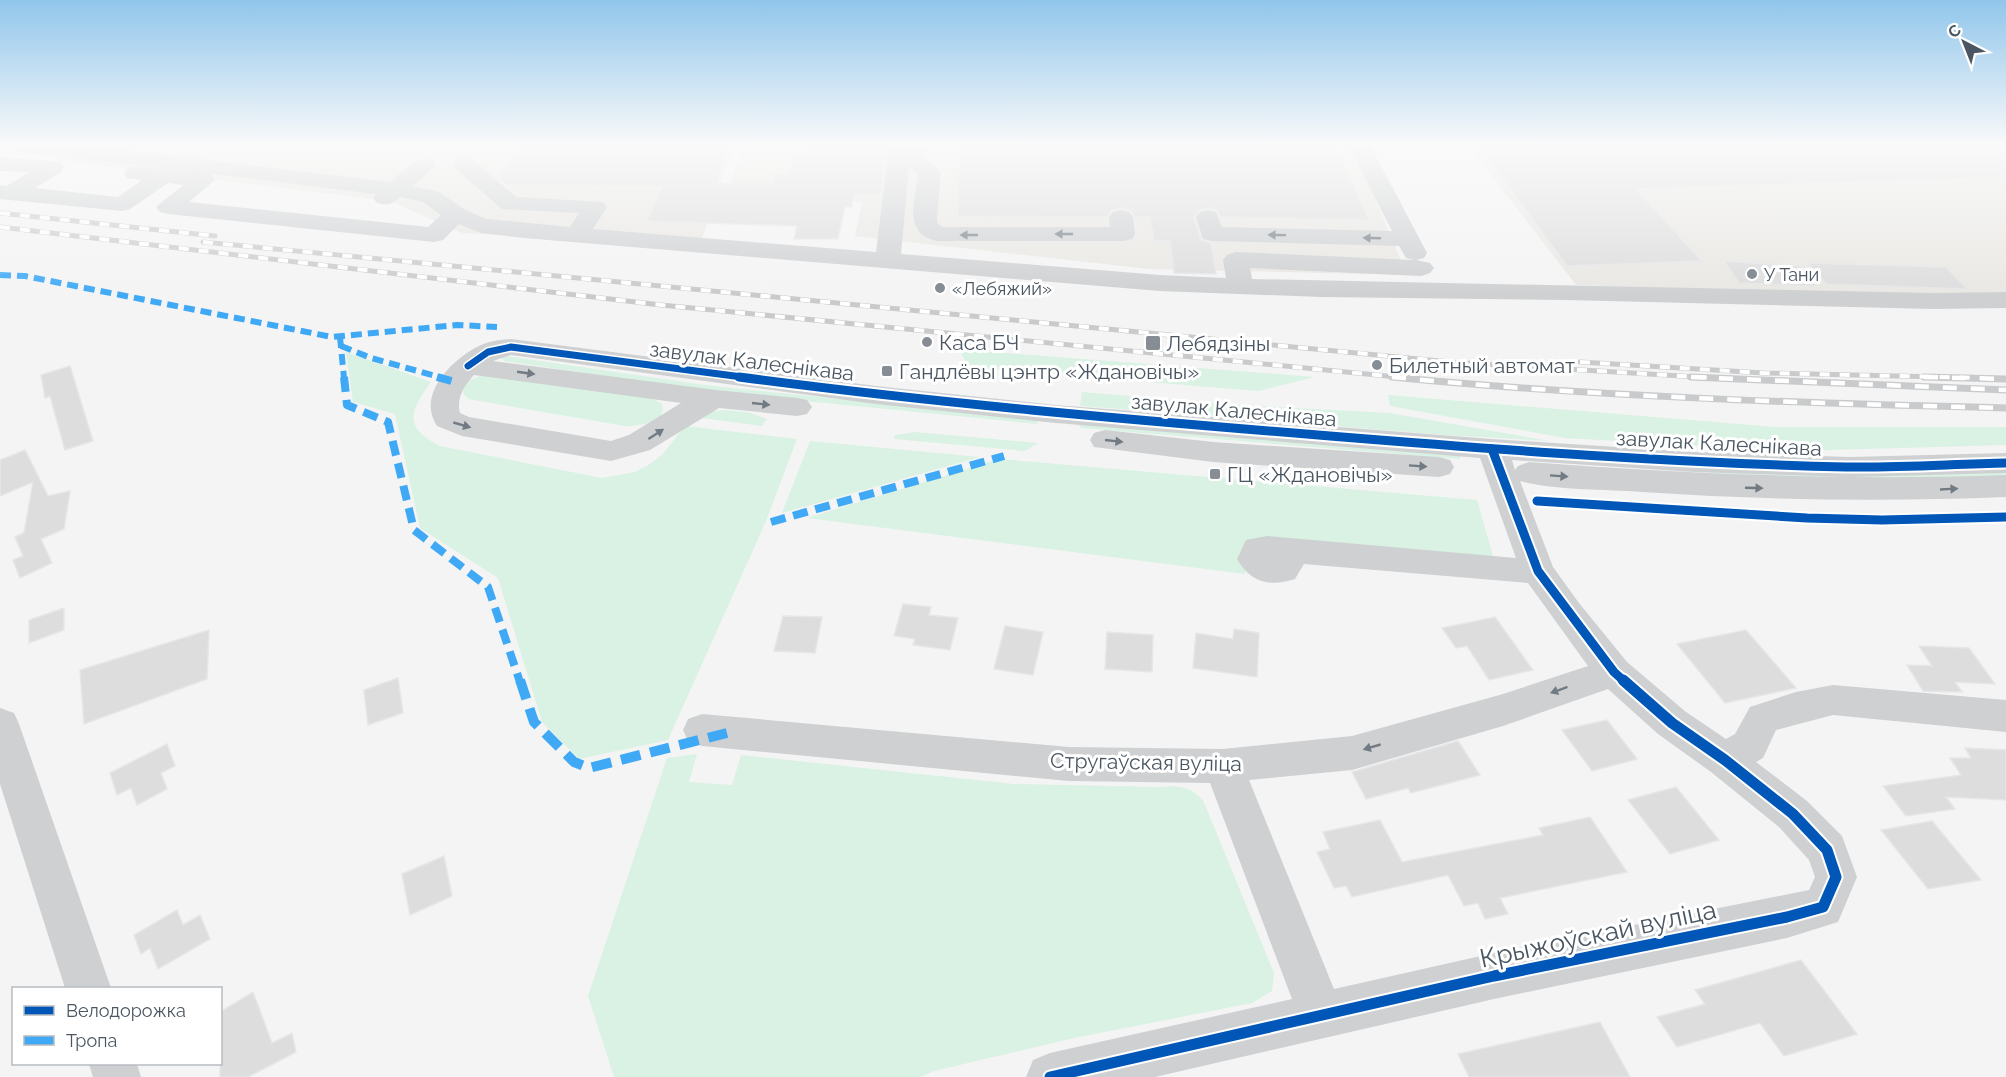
<svg xmlns="http://www.w3.org/2000/svg" width="2006" height="1077" font-family="Raleway,sans-serif">
<rect width="100%" height="100%" fill="#f4f4f4"/>
<g fill="#e8e7e3">
<polygon points="75,145 734,145 701,242 640,243 462,233 390,201 52,160"/>
<polygon points="743,145 1353,145 1407,275 1149,269 855,236 862,202 725,198"/>
<polygon points="1393,145 2006,145 2006,295 1937,297 1576,285 1471,149 1395,150"/>
</g>
<g fill="#d9f2e3">
<polygon points="966,350 1315,377 1258,391 968,367 961,353"/>
<path d="M 346,352 L 431,382 C 410,411 402,427 440,446 L 602,478 L 635,472 L 647,466 L 662,455 L 685,426 L 797,439 L 766,521 L 668,740 L 579,759 L 542,722 L 498,578 L 420,528 L 395,414 L 353,402 Z"/>
<polygon points="507,356 705,385 1039,420 1037,424 695,390 504,361 502,358"/>
<path d="M 483,375 L 651,398 L 662,404 C 668,423 638,426 625,426 L 468,399 L 463,393 C 464,381 473,378 483,375 Z"/>
<polygon points="1082,392 1238,405 1389,413 1550,441 1446,435 1080,406"/>
<polygon points="1388,395 1775,427 2006,427 2006,445 1792,451 1565,438 1390,406"/>
<polygon points="726,410 751,413 767,419 762,426 694,417 705,412"/>
<polygon points="1078,424 1461,455 1460,459 1081,428"/>
<polygon points="915,432 1038,443 1025,451 894,439 895,435"/>
<polygon points="810,441 980,457 782,513"/>
<polygon points="1000,459 1477,500 1495,563 1246,542 1245,574 807,518"/>
<polygon points="2006,470 2006,477 1710,479 1709,472"/>
<path d="M 697,754 L 689,782 L 732,785 L 741,755 L 1014,784 L 1160,787 C 1179,785 1190,787 1203,800 L 1274,973 L 1272,991 L 1252,1003 L 1074,1038 L 934,1071 L 920,1077 L 614,1077 L 588,996 L 667,758 Z"/>
</g>
<g fill="#ddddde" stroke="#e5e6e7" stroke-width="1.5">
<polygon points="520,145 729,145 717,183 772,183 775,173 789,173 794,154 807,154 810,145 885,145 886,148 881,194 854,194 852,207 845,207 838,239 794,239 797,226 647,221 662,186 505,185 498,178"/>
<polygon points="959,145 1336,145 1369,220 1220,217 1217,210 1209,208 1199,210 1194,218 1201,240 1211,243 1216,274 1174,273 1170,241 1154,241 1150,217 1135,217 1130,210 1122,208 1112,210 1107,217 958,216"/>
<polygon points="1478,145 2006,145 2006,177 1636,189 1702,261 1567,266"/>
<polygon points="1724,261 1800,266 1816,286 1739,283"/>
<polygon points="1808,263 1946,267 1967,289 1826,284"/>
<polygon points="70,366 93,441 65,450 50,396 45,398 41,375"/>
<polygon points="25,450 48,496 70,491 64,529 41,539 52,563 20,578 13,560 23,556 15,537 24,533 33,482 0,496 0,460"/>
<polygon points="903,604 931,607 929,615 958,618 950,650 913,645 915,639 894,636"/>
<polygon points="64,608 64,630 29,643 29,620"/>
<polygon points="783,616 822,617 815,653 774,651"/>
<polygon points="1495,617 1533,670 1489,680 1467,646 1456,648 1442,628"/>
<polygon points="1005,626 1043,632 1033,675 994,669"/>
<polygon points="1234,629 1259,633 1257,677 1193,668 1196,633 1233,639"/>
<polygon points="209,630 207,679 84,724 80,670"/>
<polygon points="1746,630 1796,688 1725,703 1677,644"/>
<polygon points="1107,632 1153,635 1152,672 1105,669"/>
<polygon points="1919,646 1969,648 1995,684 1955,682 1962,692 1923,691 1907,665 1932,666"/>
<polygon points="398,678 403,713 368,725 364,690"/>
<polygon points="1607,720 1637,759 1592,771 1562,730"/>
<polygon points="1458,741 1480,775 1411,793 1408,788 1366,799 1352,772"/>
<polygon points="167,744 175,766 161,773 167,789 137,805 131,788 117,795 110,773"/>
<polygon points="1965,748 2006,750 2006,800 1946,797 1955,809 1906,816 1883,786 1961,775 1950,758 1971,758"/>
<polygon points="1676,787 1719,840 1670,854 1628,800"/>
<polygon points="1590,817 1627,872 1500,898 1508,914 1485,919 1478,903 1464,906 1448,875 1352,897 1346,886 1334,888 1317,852 1330,849 1323,832 1380,820 1402,862 1543,835 1539,828"/>
<polygon points="1932,821 1981,880 1928,889 1881,830"/>
<polygon points="444,856 452,896 410,915 402,874"/>
<polygon points="177,910 183,925 200,915 210,939 158,969 150,948 141,954 134,935"/>
<polygon points="1801,960 1857,1034 1784,1056 1760,1023 1677,1047 1657,1017 1705,1004 1695,990"/>
<polygon points="253,992 272,1043 292,1033 296,1052 248,1077 220,1077 220,1012"/>
<polygon points="1600,1022 1630,1077 1469,1077 1458,1054"/>
</g>
<g fill="none" stroke-linecap="round" stroke-linejoin="round">
<g fill="#ced0d2" fill-rule="evenodd">
<path d="M 10,145 L 80,145 L 391,182 C 404,171 415,156 433,160 L 436,165 L 413,186 L 439,192 L 464,209 L 486,219 L 570,227 L 579,213 L 502,209 L 456,169 L 453,164 L 456,159 L 464,157 L 472,159 L 516,197 L 603,202 L 607,207 L 593,229 L 876,252 L 889,148 L 887,145 L 925,145 L 925,158 L 941,172 L 937,219 L 938,224 L 942,227 L 1110,227 L 1109,217 L 1113,212 L 1121,210 L 1129,212 L 1133,217 L 1135,234 L 1132,239 L 1123,241 L 937,241 C 902,233 915,201 918,174 L 909,167 L 901,254 L 1160,275 L 1226,278 L 1223,260 L 1227,255 L 1236,252 L 1414,260 L 1406,258 L 1399,246 L 1212,241 L 1203,239 L 1196,217 L 1200,212 L 1208,210 L 1216,212 L 1222,227 L 1392,231 L 1348,145 L 1370,145 L 1427,253 L 1424,258 L 1416,260 L 1430,263 L 1434,268 L 1430,273 L 1421,276 L 1250,268 L 1252,279 L 1933,293 L 2006,292 L 2006,308 L 1933,309 L 1566,300 L 1321,297 L 1160,291 L 524,238 L 481,233 L 459,224 L 443,240 L 434,242 L 168,214 L 160,212 L 156,207 L 183,185 L 168,183 L 130,209 L 122,211 L 0,199 L 0,185 L 7,186 L 29,172 L 0,171 L 0,157 L 61,162 L 64,167 L 61,172 L 35,188 L 118,197 L 142,180 L 127,178 L 124,173 L 127,168 L 135,166 L 204,173 L 21,152 L 13,150 ZM 204,173 L 376,194 L 373,198 L 377,203 C 387,206 392,204 400,197 L 423,202 L 441,215 L 428,227 L 189,202 L 215,180 L 212,175 Z"/>
<path d="M 511,339 L 876,386 L 1056,405 L 1492,439 L 1694,452 L 1850,457 L 2006,453 L 2006,473 L 1850,477 L 1694,472 L 1512,460 L 1515,470 L 1518,466 L 1529,462 C 1688,474 1847,481 2006,475 L 2006,497 C 1885,502 1763,500 1642,492 C 1605,489 1555,491 1520,481 L 1553,567 L 1579,603 L 1627,662 L 1686,712 L 1726,739 L 1735,734 L 1750,707 L 1796,692 L 1833,685 L 2006,700 L 2006,732 L 1833,715 L 1776,730 L 1763,758 L 1756,762 L 1807,801 L 1842,836 L 1857,877 L 1838,922 L 1787,938 L 1494,999 L 1155,1077 L 1026,1077 L 1033,1060 L 1050,1053 L 1292,999 L 1210,783 L 1069,781 L 702,746 L 688,741 L 683,730 L 688,719 L 702,714 L 1069,747 L 1223,749 L 1352,736 L 1503,694 L 1588,666 L 1528,583 L 1304,564 L 1295,579 C 1270,587 1251,583 1237,559 L 1246,540 L 1267,536 L 1516,558 L 1480,458 L 1056,423 L 876,404 L 511,355 L 493,361 L 716,390 L 797,398 L 807,400 L 812,407 L 807,414 L 797,416 L 719,408 L 650,450 L 611,461 L 462,436 L 437,426 C 416,395 452,359 479,346 C 489,341 500,340 511,339 ZM 474,375 L 681,403 L 629,435 L 611,441 L 469,417 L 460,413 C 456,398 464,386 474,375 ZM 1608,689 L 1658,734 L 1711,772 L 1779,827 L 1809,860 L 1815,877 L 1809,890 L 1494,953 L 1334,989 L 1249,780 L 1352,770 L 1503,726 Z"/>
<polygon points="1105,430 1213,442 1439,457 1450,460 1454,467 1450,474 1439,477 1213,462 1094,447 1090,440 1094,433"/>
<polygon points="0,708 14,713 19,724 111,988 65,988 0,784"/>
<polygon points="89,1064 137,1064 141,1077 93,1077"/>
</g>
<defs>
<g id="rail-far1">
<polyline points="0,213 215,236"/>
<polyline points="0,227 661,305 1407,378"/>
<polyline points="203,242 1450,362 1715,378"/>
<polyline points="1580,362 1764,373 1984,378"/>
</g>
<g id="rail">
<path d="M 1392,377 C 1596,397 1801,403 2006,408"/>
<polyline points="1691,377 2006,390"/>
<polyline points="1924,377 2006,379"/>
</g>
</defs>
<use href="#rail-far1" stroke="#c9cacc" stroke-width="5"/>
<use href="#rail" stroke="#c9cacc" stroke-width="7"/>
<use href="#rail-far1" stroke="#fff" stroke-width="4" stroke-dasharray="10" stroke-linecap="butt"/>
<use href="#rail" stroke="#fff" stroke-width="4.5" stroke-dasharray="14" stroke-linecap="butt"/>
<g stroke="#3fa9f5" stroke-width="6" stroke-dasharray="11 6" stroke-linecap="butt">
<polyline points="0,275 25,276 332,337 457,325 497,327"/>
<polyline points="340,337 344,378"/>
<polyline points="341,346 371,358 443,378"/>
</g>
<g stroke="#3fa9f5" stroke-width="8" stroke-dasharray="15 8" stroke-linecap="butt">
<polyline points="344,377 347,405 388,422 414,530 488,587 520,682"/>
<polyline points="437,377 455,382"/>
<polyline points="771,522 1004,456"/>
</g>
<polyline stroke="#3fa9f5" stroke-width="10" stroke-dasharray="20 10" stroke-linecap="butt" points="520,680 534,722 574,762 589,768 727,733"/>
<defs>
<polyline id="cycleway-far2" points="468,366 488,352 511,347 750,378"/>
<g id="cycleway-far1">
<path d="M 739,377 C 935,403 1132,420 1330,436 C 1502,450 1674,463 1846,467 C 1899,468 1953,464 2006,463"/>
<polyline points="1492,449 1538,571 1614,672 1625,682"/>
<polyline points="1537,501 1807,518 1882,520 2006,517"/>
</g>
<polyline id="cycleway" points="1050,1077 1494,976 1787,917 1823,907 1836,877 1827,850 1793,814 1725,760 1672,723 1623,680"/>
</defs>
<use href="#cycleway-far2" stroke="#fff" stroke-width="10"/>
<use href="#cycleway-far1" stroke="#fff" stroke-width="13"/>
<use href="#cycleway" stroke="#fff" stroke-width="15"/>
<use href="#cycleway-far2" stroke="#0057b8" stroke-width="7"/>
<use href="#cycleway-far1" stroke="#0057b8" stroke-width="9"/>
<use href="#cycleway" stroke="#0057b8" stroke-width="11"/>
</g>
<defs><path id="oneway-solid" d="M-6-.8H1V-3.2L6.5 0L1 3.2V.8H-6Z" transform="scale(1.5)"/></defs>
<g fill="#727b83">
<use href="#oneway-solid" transform="translate(1064 234) rotate(180)"/>
<use href="#oneway-solid" transform="translate(969 235) rotate(180)"/>
<use href="#oneway-solid" transform="translate(1277 235) rotate(-179)"/>
<use href="#oneway-solid" transform="translate(1372 238) rotate(-178)"/>
<use href="#oneway-solid" transform="translate(526 373) rotate(8)"/>
<use href="#oneway-solid" transform="translate(761 404) rotate(6)"/>
<use href="#oneway-solid" transform="translate(462 425) rotate(16)"/>
<use href="#oneway-solid" transform="translate(656 434) rotate(-33)"/>
<use href="#oneway-solid" transform="translate(1114 441) rotate(6)"/>
<use href="#oneway-solid" transform="translate(1418 466) rotate(4)"/>
<use href="#oneway-solid" transform="translate(1559 476) rotate(4)"/>
<use href="#oneway-solid" transform="translate(1754 488) rotate(2)"/>
<use href="#oneway-solid" transform="translate(1949 489) rotate(-3)"/>
<use href="#oneway-solid" transform="translate(1559 690) rotate(160)"/>
<use href="#oneway-solid" transform="translate(1372 747) rotate(164)"/>
</g>
<linearGradient id="sky" x2="0" y2="1"><stop stop-color="#91c6eb"/><stop offset="0.49" stop-color="#fafafa"/><stop offset="1" stop-color="#fafafa" stop-opacity="0"/></linearGradient>
<rect width="2006" height="296" fill="url(#sky)"/>
<g fill="#868d94" stroke="#fff" stroke-width="2">
<circle cx="1752" cy="274" r="6"/>
<circle cx="940" cy="288" r="6"/>
<circle cx="927" cy="342" r="6"/>
<rect x="1145" y="335" width="16" height="16" rx="3"/>
<circle cx="1377" cy="365" r="6"/>
<rect x="881" y="365" width="12" height="12" rx="3"/>
<rect x="1209" y="468" width="12" height="12" rx="3"/>
</g>
<g text-anchor="middle" dominant-baseline="central" stroke-width="6" stroke-linejoin="round" paint-order="stroke">
<g font-size="18" fill="#4a5661" stroke="#fff" text-anchor="start">
<text x="1764" y="274">У Тани</text>
<text x="952" y="288">«Лебяжий»</text>
</g>
<g font-size="21" fill="#4a5661" stroke="#fff" text-anchor="start">
<text x="939" y="342">Каса БЧ</text>
<text x="1166" y="343">Лебядзіны</text>
<text x="1389" y="365">Билетный автомат</text>
<text x="899" y="371">Гандлёвы цэнтр «Ждановічы»</text>
<text x="1227" y="474">ГЦ «Ждановічы»</text>
</g>
<g font-size="21" fill="#4a5661" stroke="#fff">
<text transform="translate(752 361) rotate(7)">завулак Калеснікава</text>
<text transform="translate(1234 410) rotate(5)">завулак Калеснікава</text>
<text transform="translate(1719 443) rotate(3)">завулак Калеснікава</text>
<text transform="translate(1146 762) rotate(1)">Стругаўская вуліца</text>
</g>
<g font-size="26" fill="#4a5661" stroke="#fff">
<text transform="translate(1598 934) rotate(-12)">Крыжоўскай вуліца</text>
</g>
</g>
<rect x="12" y="987" width="210" height="78" fill="#ffffff" stroke="#b7bbc0" stroke-width="1.5"/>
<rect x="24" y="1006" width="30" height="9" fill="#0057b8" stroke="#b7bbc0" stroke-width="1.5"/>
<text x="66" y="1017" font-size="18" fill="#4a5661">Велодорожка</text>
<rect x="24" y="1036" width="30" height="9" fill="#3fa9f5" stroke="#b7bbc0" stroke-width="1.5"/>
<text x="66" y="1047" font-size="18" fill="#4a5661">Тропа</text>
<g transform="translate(1964 42) rotate(318)" stroke="#ffffff" stroke-width="4.5" paint-order="stroke">
<path d="M0-4.5L10 22L0 15L-10 22Z" fill="#4a5661"/>
<text y="-9" font-size="16" font-weight="bold" text-anchor="middle" fill="#4a5661">С</text>
</g>
</svg>
